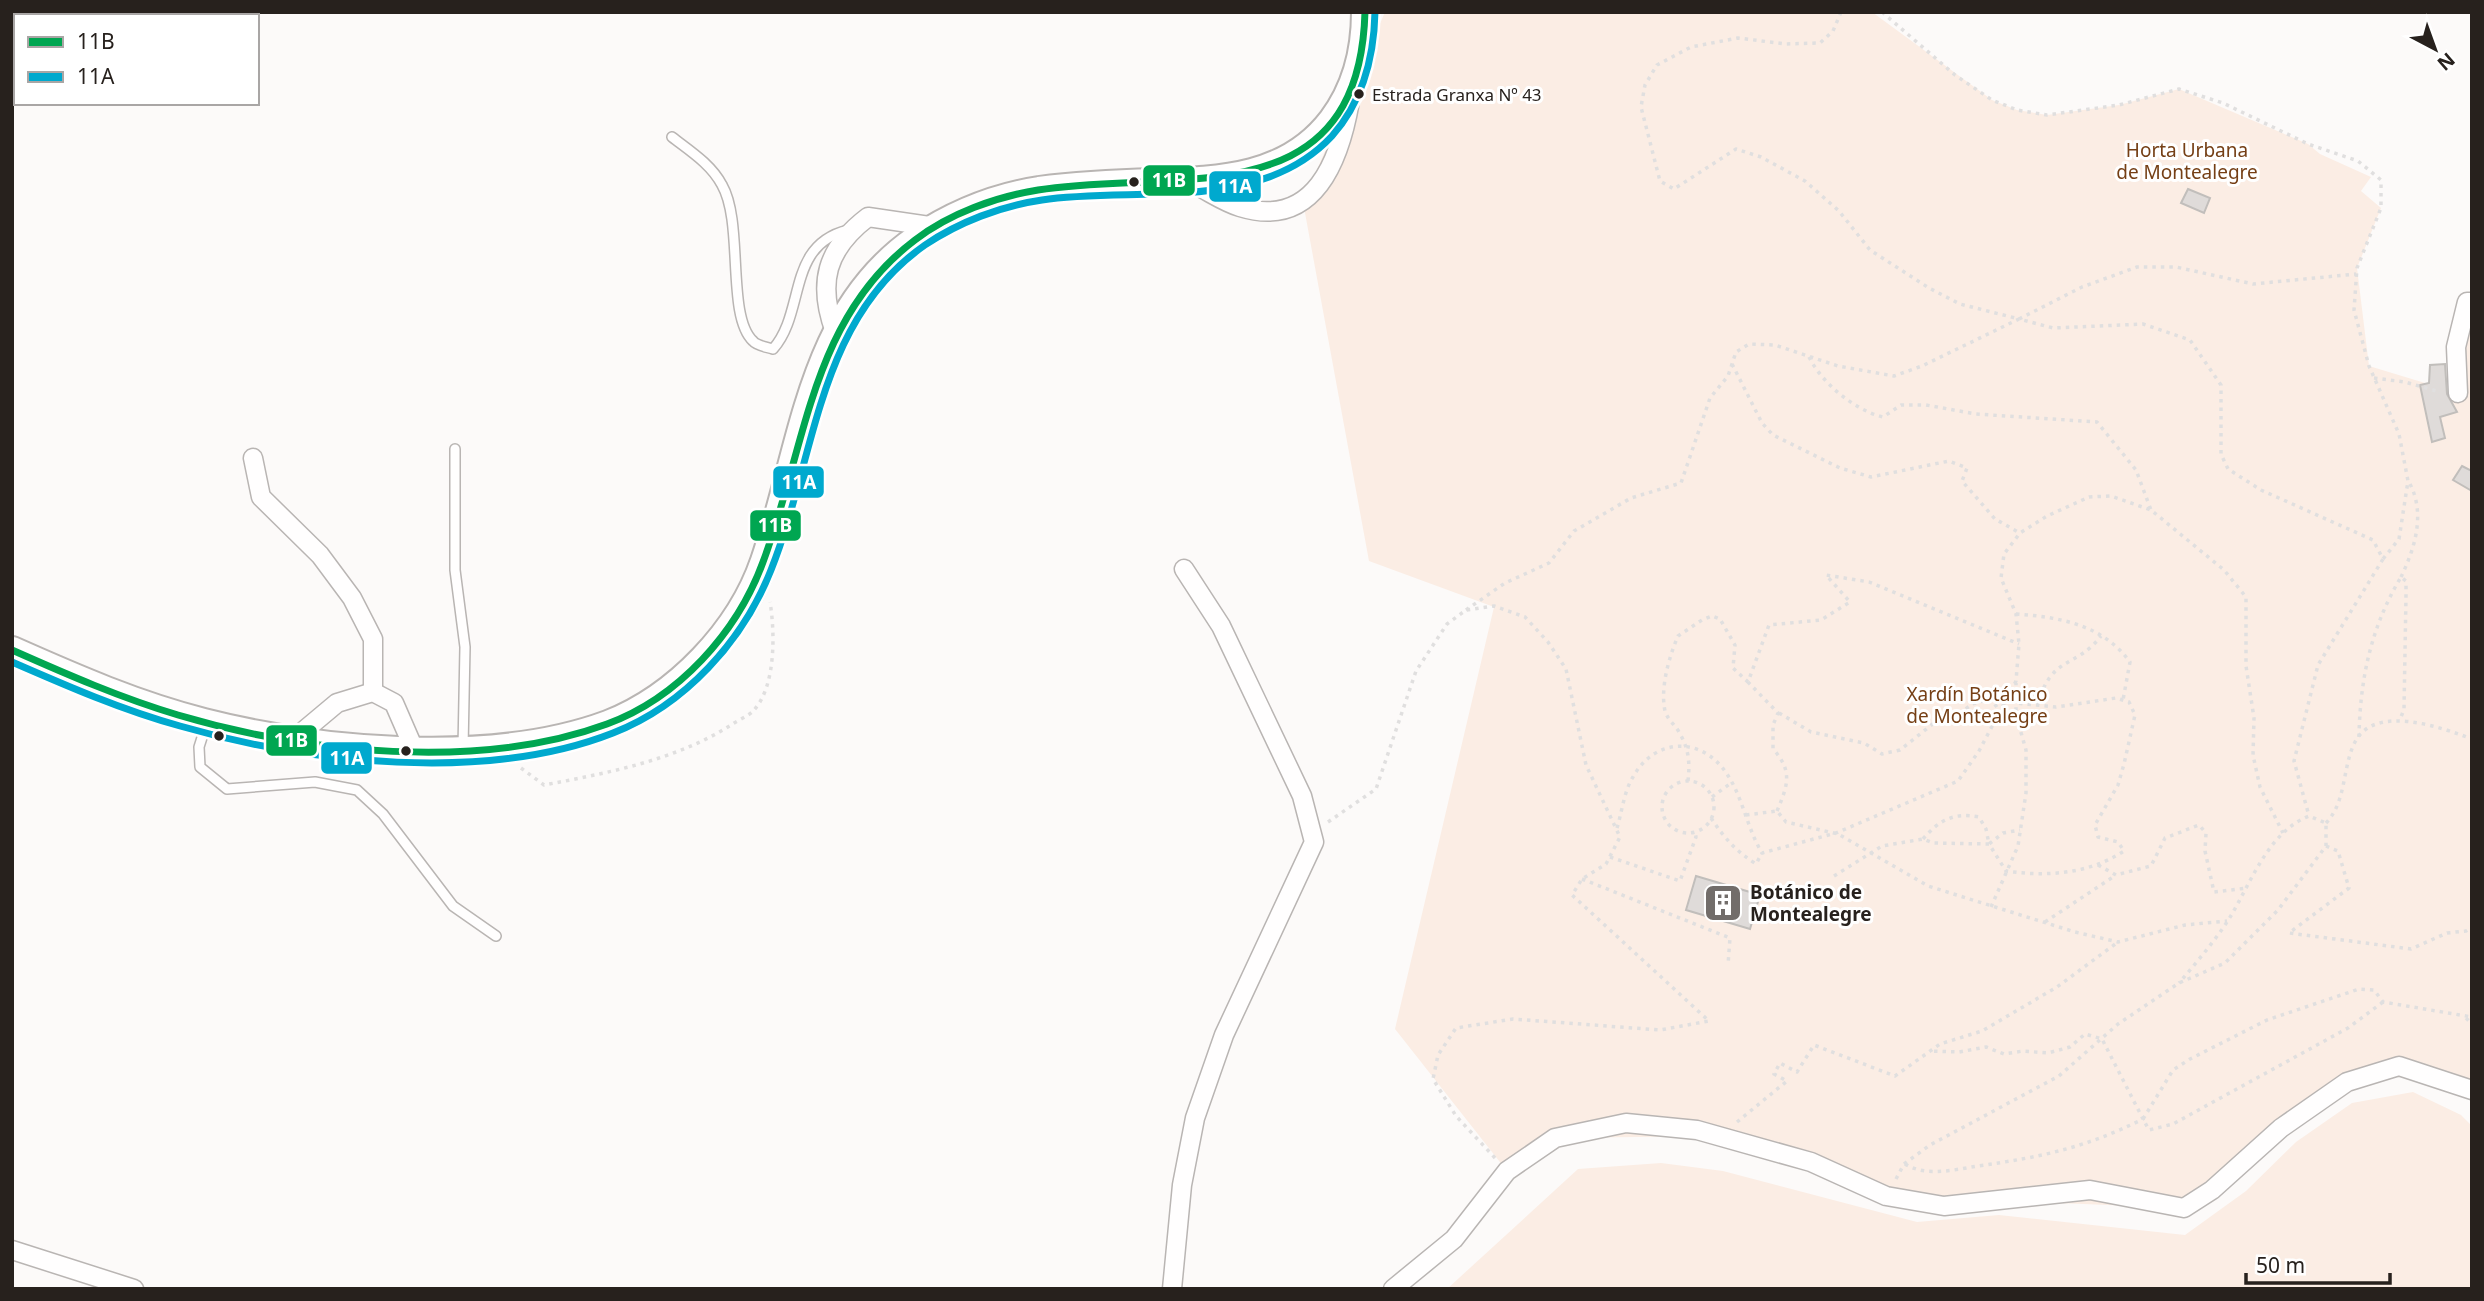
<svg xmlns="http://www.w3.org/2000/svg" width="2484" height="1301" font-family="'Noto Sans',sans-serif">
<rect width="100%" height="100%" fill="#fcfaf9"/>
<g fill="#fbede4">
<polygon points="1385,12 1872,12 1992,100 2017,110 2047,115 2119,105 2179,89 2308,144 2320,154 2371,177 2361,191 2381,208 2357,268 2369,366 2458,393 2472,302 2472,1089 2399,1066 2347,1082 2184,1208 1886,1196 1719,1136 1555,1138 1507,1171 1395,1029 1494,607 1369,561 1303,202"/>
<polygon points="2413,1092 2461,1115 2472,1126 2472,1289 1447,1289 1578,1169 1661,1163 1723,1171 1917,1222 1999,1215 2185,1235 2246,1191 2296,1142 2352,1103"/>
</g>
<g fill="#dfdbd9" stroke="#c1bebb" stroke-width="2">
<polygon points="2188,189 2210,198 2204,213 2181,203"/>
<polygon points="2445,364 2447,394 2457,412 2440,417 2445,438 2432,442 2420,385 2429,383 2430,365"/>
<polygon points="2462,466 2472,471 2472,491 2453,480"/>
<polygon points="1696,876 1760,895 1750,929 1686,910"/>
</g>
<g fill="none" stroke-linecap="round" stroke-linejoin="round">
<defs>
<g id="lane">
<path d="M 672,137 C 690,151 711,164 722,185 C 744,223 726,316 753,341 C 757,346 767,347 773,349 C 806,312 786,245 848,230"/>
<polyline points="455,449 455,570 465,647 463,748"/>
<polyline points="206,725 199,747 200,767 227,789 315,782 357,790 383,814 453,906 496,936"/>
</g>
<g id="street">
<path d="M 1191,183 C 1207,190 1223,202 1240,207 C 1315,230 1340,159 1350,101"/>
<path d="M 835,332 C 817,283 826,249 868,217 L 936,227"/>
<polyline points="2458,393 2456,347 2467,302 2472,302"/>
<polyline points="253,458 261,497 320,555 352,598 373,639 373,692"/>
<polyline points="294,739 337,703 373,692 394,703 414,749"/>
<polyline points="12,1250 134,1289"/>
<polyline points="1172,1289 1182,1185 1195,1118 1224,1035 1314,842 1302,796 1221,626 1184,569"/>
<polyline points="1393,1289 1454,1239 1507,1171 1555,1138 1626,1123 1697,1130 1811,1162 1886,1196 1944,1206 2090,1190 2184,1208 2212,1190 2281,1128 2347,1082 2399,1066 2472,1090"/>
</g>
<path id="secondary" d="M 12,650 C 75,678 137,705 204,722 C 322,752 492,767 608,724 C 677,697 740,631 764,561 C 803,448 809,313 916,239 C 953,214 995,197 1039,190 C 1077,185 1116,183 1155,182 C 1221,180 1288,178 1332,120 C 1356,88 1365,52 1365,12"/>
</defs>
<use href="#lane" stroke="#b9b5b3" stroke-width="12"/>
<use href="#street" stroke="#b9b5b3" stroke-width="21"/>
<use href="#secondary" stroke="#b9b5b3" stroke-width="30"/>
<g stroke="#e0dfdf" stroke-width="3.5" stroke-dasharray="3.5 5" stroke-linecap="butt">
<polyline points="1841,12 1833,31 1820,43 1786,44 1738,38 1691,47 1657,65 1645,85 1641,107 1660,181 1674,189 1736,149 1761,157 1805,181 1839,211 1870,250 1929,288 1960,304 2019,319 2082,287 2137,267 2176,267 2253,284 2356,274"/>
<polyline points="1882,12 1955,75 1992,100 2017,110 2047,115 2119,105 2179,89 2223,103 2308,144 2358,161 2381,180 2381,208 2357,268 2354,310 2369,366 2399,434 2408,481 2399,539 2383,559"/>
<path d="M 1809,357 C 1822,383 1854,410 1883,417 L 1901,405 L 1926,405 L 1976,414 L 2097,422 L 2136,470 L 2151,510"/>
<polyline points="1732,364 1762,423 1773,435 1840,468 1871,477 1949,461 1967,468 1962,481 1995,519 2020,533"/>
<polyline points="2374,378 2405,382 2440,392"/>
<path d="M 2401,577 C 2415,548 2426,513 2409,482"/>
<polyline points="1466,610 1505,583 1549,563 1574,531 1631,498 1681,483 1710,398 1728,376 1736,352 1749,344 1775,345 1838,366 1894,376 1922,366 2019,319 2053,328 2143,324 2190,340 2221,385 2221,454 2228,469 2261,490 2373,540 2383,559 2318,665 2294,761 2309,816"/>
<path d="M 2016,614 C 2060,617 2103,625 2130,662 L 2123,700"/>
<path d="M 2038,704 C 2051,655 2077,668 2101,636"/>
<polyline points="1779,713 1811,732 1864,743 1882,754 1900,750 1939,719 1949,722 1972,704 1991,699 1999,710"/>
<path d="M 2359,737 C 2360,679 2371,627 2401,577 L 2406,581 L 2406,595 L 2404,709 L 2400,720"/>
<path d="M 521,768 L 544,785 C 608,773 676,760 731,725 C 738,720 749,716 754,710 C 776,686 775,632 770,602"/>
<path d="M 1688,781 C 1690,764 1689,749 1680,734 C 1676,725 1668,721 1665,711 C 1660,688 1669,657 1678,636 L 1702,620 L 1712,616 L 1720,619 L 1735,645 L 1733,668 L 1748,682"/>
<circle cx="1688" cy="807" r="26"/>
<polyline points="1712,797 1731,783"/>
<path d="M 1777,811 C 1788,785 1793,771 1773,749 L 1773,725 L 1778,713 L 1748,682 L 1769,625 L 1821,620 L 1850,602 L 1826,575 L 1869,582 L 2019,644"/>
<polyline points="1746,815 1777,811 1786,822 1838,834 1928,886 2075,932 2118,942 2185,925 2227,921"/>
<path d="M 1711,818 C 1725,839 1736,851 1756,864 L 1762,853"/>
<polyline points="1328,822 1376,789 1416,671 1447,624 1466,610 1494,606 1525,617 1548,642 1566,669 1586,765 1620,837 1606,864 1582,879 1572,895 1709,1021 1660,1030 1513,1019 1456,1028 1438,1055 1433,1079 1456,1116 1496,1159"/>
<path d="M 2326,823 C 2347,801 2342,767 2355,742 C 2375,703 2443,728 2472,739"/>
<path d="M 1617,828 C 1622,812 1624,791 1633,777 C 1655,737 1702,736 1727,774 C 1743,798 1747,828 1762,853 L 1836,833 L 1958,781 L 1979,751 L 2016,681 L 2019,644 L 2016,614 L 2001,578 L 2004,554 L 2020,533 L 2047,516 L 2089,497 L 2111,496 L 2151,510 L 2224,570 L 2246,597 L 2246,666 L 2254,718 L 2253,755 L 2260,787 L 2283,833"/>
<path d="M 1923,839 C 1939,820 1954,812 1979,817 L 1986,829 L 1989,844 L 2003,833 L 2020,830"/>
<polyline points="2326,846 2338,851 2349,888 2289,933 2411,949 2447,933 2466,931 2472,927"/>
<polyline points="1610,857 1680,881 1696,837 1695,832"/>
<polyline points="2098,865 2116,875 2151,866 2165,838 2199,825 2206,833 2205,851 2214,892 2247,888"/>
<path d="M 1834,876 L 1882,846 L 1923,839 L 1933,843 L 1989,844 L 2006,871 C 2047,877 2089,874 2124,851 L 2118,842 L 2098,837 L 2095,825 L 2118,785 L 2124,764 L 2135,715 L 2129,702 L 2116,698 L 2056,707 L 2016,703"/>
<polyline points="1582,879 1730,938 1728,965"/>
<polyline points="1991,907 2018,846 2026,793 2026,750 2016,715 2016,683"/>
<polyline points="2045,922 2116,875"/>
<polyline points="2383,1002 2348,1028 2173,1124 2149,1130 2143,1119 2173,1070 2190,1059 2267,1020 2359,989 2374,990 2383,1002 2472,1017"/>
<polyline points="2466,1018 2472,1024"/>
<polyline points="1737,1122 1787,1081 1774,1074 1780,1063 1797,1072 1814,1045 1895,1076 1940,1044 1982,1031 2057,987 2118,942"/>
<path d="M 1905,1164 C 1926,1177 1953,1170 1978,1166 C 2041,1157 2085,1148 2143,1119 L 2102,1039 L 2085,1034 L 2070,1047 L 2048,1053 L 2023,1051 L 2004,1054 L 1986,1047 L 1959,1052 L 1930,1051"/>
<path d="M 1896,1179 L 1904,1164 L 1930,1145 L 2059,1076 L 2118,1024 L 2179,983 L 2225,963 L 2278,910 L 2326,846 L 2326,823 L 2309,816 C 2268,832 2251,883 2229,919 C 2214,942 2196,963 2179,983"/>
</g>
<use href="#lane" stroke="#fffefe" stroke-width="9"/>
<use href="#street" stroke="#fffefe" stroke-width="18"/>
<use href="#secondary" stroke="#fffefe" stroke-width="26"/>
<defs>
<path id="bus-1" d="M 12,650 C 66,674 121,698 178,715 C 306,753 480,771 607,724 C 678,698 737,633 763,562 C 806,448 810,319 915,240 C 950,213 996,197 1038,190 C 1177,168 1359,218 1365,12"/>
<path id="bus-2" d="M 12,662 C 67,686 122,710 180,726 C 308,763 486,783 613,733 C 685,705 743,641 771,570 C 816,458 816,321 925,245 C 959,222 1001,206 1042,200 C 1136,186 1260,214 1332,136 C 1363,101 1374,58 1375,12"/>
</defs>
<use href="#bus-1" stroke="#fff" stroke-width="12"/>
<use href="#bus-2" stroke="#fff" stroke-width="12"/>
<use href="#bus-1" stroke="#00a651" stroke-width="7"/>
<use href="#bus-2" stroke="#00a9ce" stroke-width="7"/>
</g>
<defs>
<symbol id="building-square" viewBox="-11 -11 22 22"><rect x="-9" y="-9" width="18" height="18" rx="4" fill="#726d6a" stroke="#fff"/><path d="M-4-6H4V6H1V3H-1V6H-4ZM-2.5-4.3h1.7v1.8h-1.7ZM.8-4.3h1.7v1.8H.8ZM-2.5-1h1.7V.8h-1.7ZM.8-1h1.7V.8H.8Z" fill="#fff"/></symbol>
</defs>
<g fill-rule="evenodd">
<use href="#building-square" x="1701" y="881" width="44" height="44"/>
</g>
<g fill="#27211d" stroke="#fff" stroke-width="2.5">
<circle cx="1359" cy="94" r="6"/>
<circle cx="1134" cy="182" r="6"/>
<circle cx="219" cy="736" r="6"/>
<circle cx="406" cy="751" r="6"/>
</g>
<g text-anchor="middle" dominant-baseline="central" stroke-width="6" stroke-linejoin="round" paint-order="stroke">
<g font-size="17" fill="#27211d" stroke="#fff" text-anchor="start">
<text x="1372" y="94">Estrada Granxa Nº 43</text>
</g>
<g font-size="19" fill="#753f15" stroke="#fff">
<text x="2187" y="150">Horta Urbana<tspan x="2187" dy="22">de Montealegre</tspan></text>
<text x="1977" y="694">Xardín Botánico<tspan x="1977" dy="22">de Montealegre</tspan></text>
</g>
<g font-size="19" font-weight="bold" fill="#27211d" stroke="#fff" text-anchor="start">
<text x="1750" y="892">Botánico de<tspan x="1750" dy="22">Montealegre</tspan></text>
</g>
</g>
<g stroke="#fff" stroke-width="2.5">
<rect x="1142" y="164" width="54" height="33" rx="7" fill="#00a651"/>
<rect x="1208" y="170" width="54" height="33" rx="7" fill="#00a9ce"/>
<rect x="772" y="465" width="53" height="34" rx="7" fill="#00a9ce"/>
<rect x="749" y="509" width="53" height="33" rx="7" fill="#00a651"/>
<rect x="265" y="724" width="53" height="33" rx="7" fill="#00a651"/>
<rect x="320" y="741" width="53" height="34" rx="7" fill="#00a9ce"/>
</g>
<g font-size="19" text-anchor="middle" font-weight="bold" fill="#fff">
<text x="1169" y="187">11B</text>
<text x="1235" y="193">11A</text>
<text x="799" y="489">11A</text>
<text x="775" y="532">11B</text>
<text x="291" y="747">11B</text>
<text x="347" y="765">11A</text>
</g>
<rect width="2484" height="1301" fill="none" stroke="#27211d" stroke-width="28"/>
<rect x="14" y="14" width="245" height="91" fill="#ffffff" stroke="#a9a6a5" stroke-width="2"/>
<rect x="28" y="37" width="35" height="10" fill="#00a651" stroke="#a9a6a5" stroke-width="2"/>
<text x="77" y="49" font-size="21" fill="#27211d">11B</text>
<rect x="28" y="72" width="35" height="10" fill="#00a9ce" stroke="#a9a6a5" stroke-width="2"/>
<text x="77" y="84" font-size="21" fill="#27211d">11A</text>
<g transform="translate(2435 49) rotate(139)" stroke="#ffffff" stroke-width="5" paint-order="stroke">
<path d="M0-5L12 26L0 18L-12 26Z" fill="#27211d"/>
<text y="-10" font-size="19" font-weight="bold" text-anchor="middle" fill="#27211d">N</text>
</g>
<path d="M2246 1273v10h144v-10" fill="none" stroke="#27211d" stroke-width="3.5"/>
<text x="2256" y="1273" font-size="21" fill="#27211d" stroke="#ffffff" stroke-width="5" paint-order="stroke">50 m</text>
</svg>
